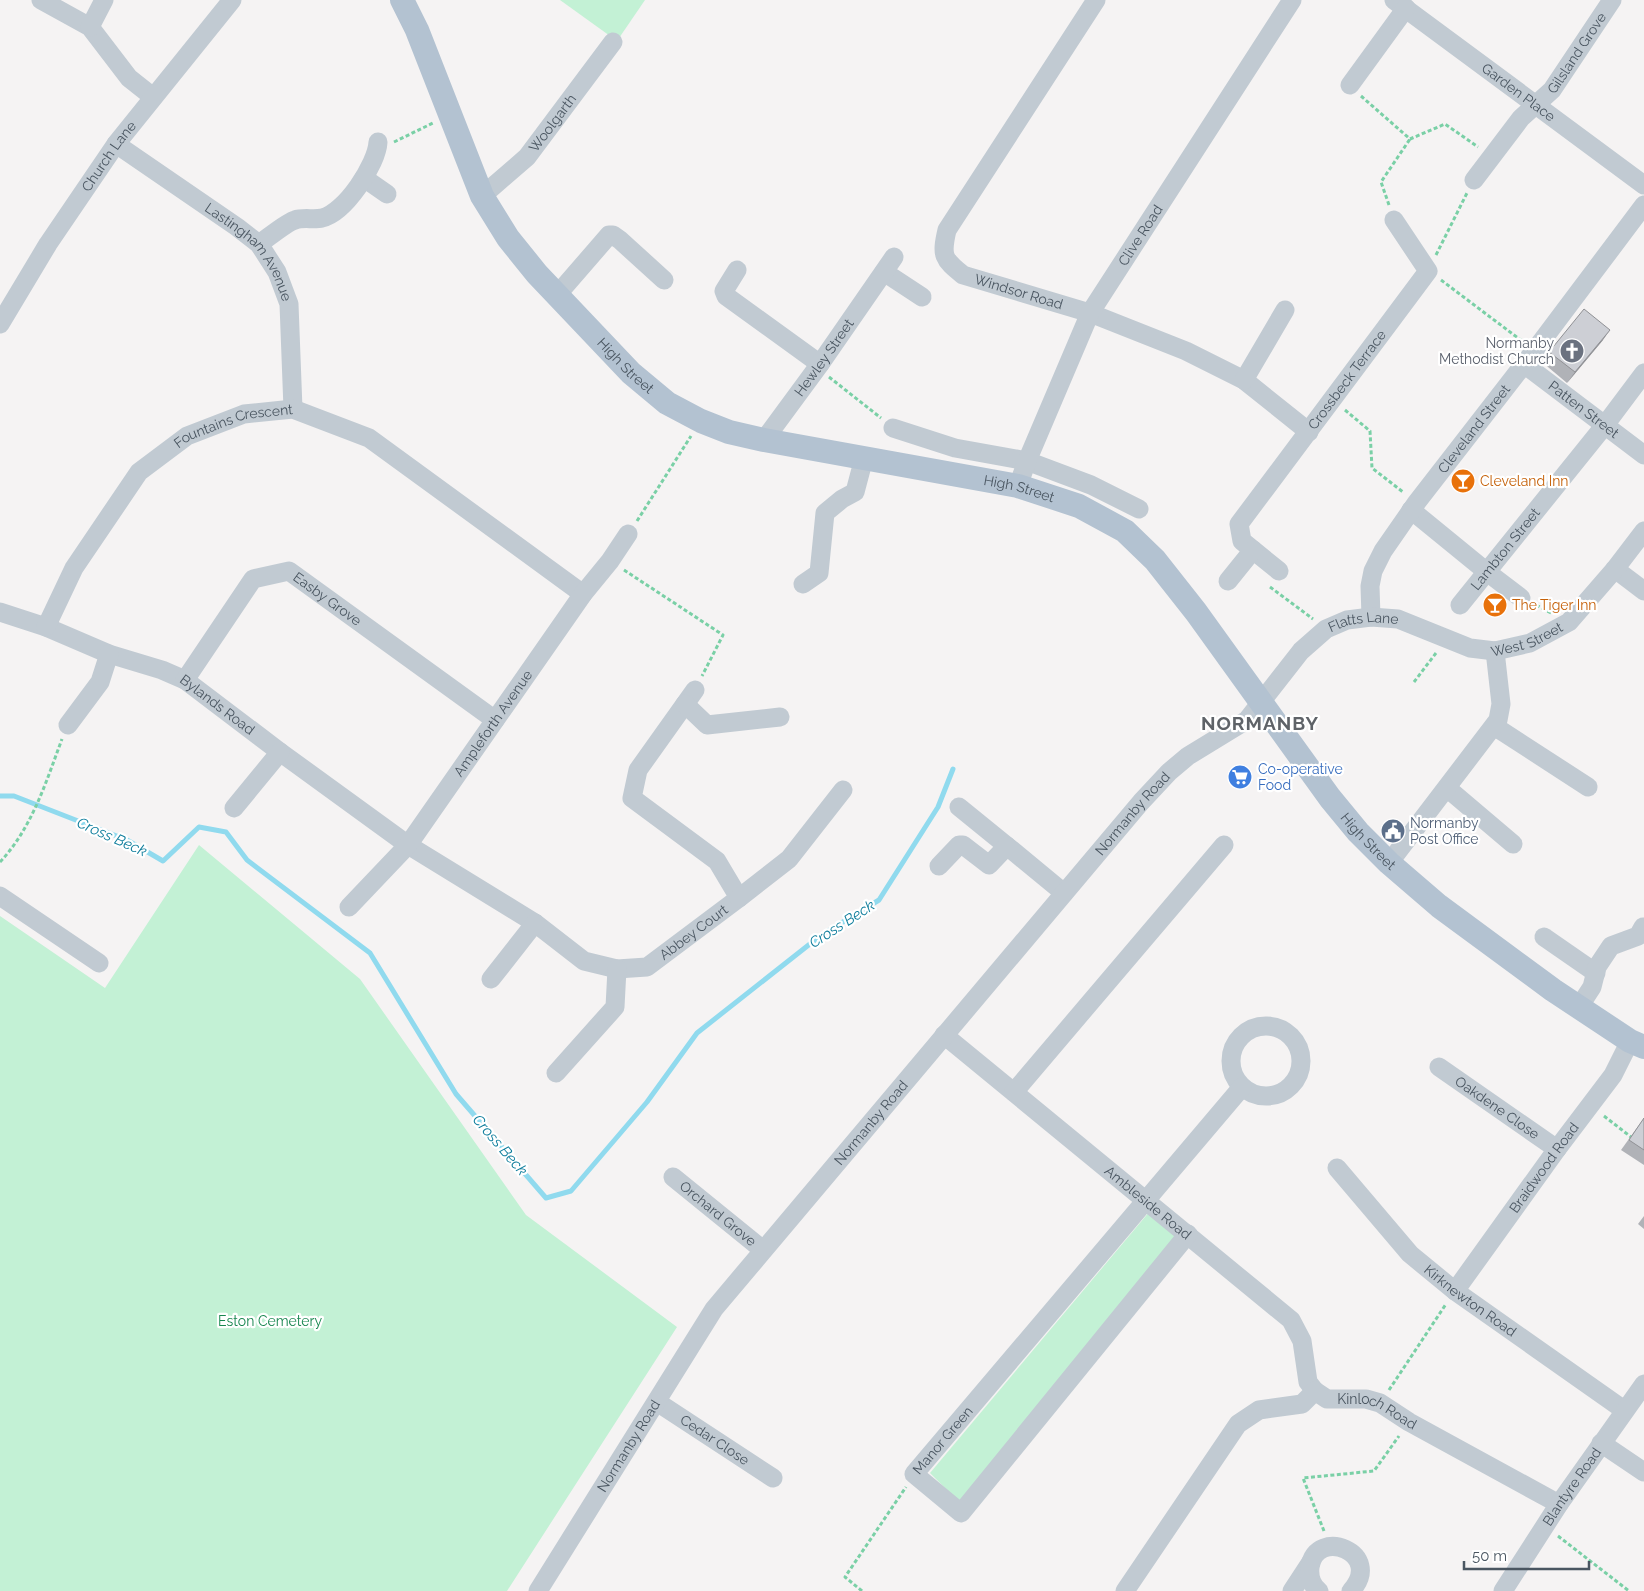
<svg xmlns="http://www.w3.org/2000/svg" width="1644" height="1591" font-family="Raleway,sans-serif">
<rect width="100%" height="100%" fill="#f5f3f3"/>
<g fill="#c3f1d5">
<polygon points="560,0 645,0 617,41"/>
<polygon points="199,845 360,979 526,1215 677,1327 507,1591 0,1591 0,916 105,988"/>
<polygon points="1150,1211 1182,1232 961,1504 930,1473"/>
</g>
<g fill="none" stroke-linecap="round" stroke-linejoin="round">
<polyline stroke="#90daee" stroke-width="5" points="0,796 14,796 127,840 163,861 199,827 226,832 247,860 370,953 456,1094 546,1198 571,1191 647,1102 697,1033 820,936 879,900 938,807 953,769"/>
<g stroke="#7ad0a6" stroke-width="3" stroke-dasharray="4 2.5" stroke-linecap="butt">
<polyline points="1361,96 1410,139 1445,124 1478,147"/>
<polyline points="394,142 433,123"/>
<polyline points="1389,205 1381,182 1410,139"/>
<polyline points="1436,255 1467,193"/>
<polyline points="1441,280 1522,341"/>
<polyline points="829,377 881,418"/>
<polyline points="1345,410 1370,431 1372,468 1403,492"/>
<polyline points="637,521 691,436"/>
<polyline points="624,570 723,635 702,676"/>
<polyline points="1270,587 1313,619"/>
<polyline points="1536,605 1551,613"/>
<polyline points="1414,682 1436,653"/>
<path d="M 0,862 C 32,828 46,782 62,739"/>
<polyline points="1604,1116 1631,1137"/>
<polyline points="1389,1390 1446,1304"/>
<polyline points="1324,1531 1303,1478 1374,1471 1399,1436"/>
<polyline points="1558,1536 1629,1591"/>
<polyline points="862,1591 845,1577 906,1487"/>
</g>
<g stroke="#c1cad2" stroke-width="19">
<polyline points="41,0 90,27 129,78 153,97"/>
<path id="s1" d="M 1096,0 L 947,230 C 941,256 943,259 963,275 L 1090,313 L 1186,351 L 1244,380 L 1309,432"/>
<path id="s2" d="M 1394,0 L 1644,185"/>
<polyline points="90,27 104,0"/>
<polyline points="1350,85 1406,8"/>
<path id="s3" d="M 116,144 L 237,227 L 259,244 L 277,272 L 289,304 L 293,409"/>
<polyline points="364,178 387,194"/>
<path id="s4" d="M 1474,180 L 1521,118 L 1552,90 L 1612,0"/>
<path id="s5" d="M 482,196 L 527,157 L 613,42"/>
<path d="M 259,244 C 268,238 287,222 295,220 C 303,217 314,220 322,218 C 345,213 377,164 378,142"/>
<polyline points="737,270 724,291 726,296 820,364"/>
<polyline points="884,272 922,297"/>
<polyline points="557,295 609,235 613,235 620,240 664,280"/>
<path id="s6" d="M 0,324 L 48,244 L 116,144 L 232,0"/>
<path id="s7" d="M 1524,364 L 1644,455"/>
<polyline points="1244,380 1285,310"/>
<polyline points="893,428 955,448 1027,461 1091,485 1139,509"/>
<path id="s8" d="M 764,440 L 820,364 L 894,257"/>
<path id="s9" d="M 1018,486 L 1027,461 L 1090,313 L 1292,0"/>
<polyline points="1411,510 1487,572 1521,598"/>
<polyline points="1615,569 1644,591"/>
<path id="s10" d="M 1279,571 L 1242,541 L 1239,524 L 1428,271 L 1394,220"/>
<polyline points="1228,581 1253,550"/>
<polyline points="803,584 819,573 825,513 842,499 855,492 864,458"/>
<path id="s11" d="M 1460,605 L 1605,425 L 1644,373"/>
<path id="s12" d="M 0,612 L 46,627 L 109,654 L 162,670 L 185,680 L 280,752 L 408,845 L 535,923 L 584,961 L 617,969 L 647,967 L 739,898 L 717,861 L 632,798 L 638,770 L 695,690"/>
<path id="s13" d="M 1371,617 L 1370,586 L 1373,571 L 1383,551 L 1417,502 L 1535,350 L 1644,205"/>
<path id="s14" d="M 46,627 L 74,568 L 139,472 L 187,436 L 244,414 L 293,409 L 369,438 L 583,594"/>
<path id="s15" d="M 185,680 L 253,579 L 289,571 L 495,720"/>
<polyline points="685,704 707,725 780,717"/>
<polyline points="68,725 100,682 109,654"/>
<polyline points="1494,726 1588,787"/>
<polyline points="1447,788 1513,844"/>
<polyline points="959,807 1007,846"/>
<polyline points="234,808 280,752"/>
<polyline points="1389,863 1498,720 1501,704 1495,651"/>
<polyline points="939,866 959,845 963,845 989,865 1007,846 1064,893"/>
<polyline points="0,896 99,963"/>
<polyline points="739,898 789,859 843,790"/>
<path id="s16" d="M 349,907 L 408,845 L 583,594 L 610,561 L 628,534"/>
<polyline points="1544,937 1596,973"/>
<polyline points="491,979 535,923"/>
<polyline points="1579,1007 1592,987 1597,967 1611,946 1638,936 1643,927"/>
<circle cx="1266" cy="1061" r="35"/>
<path id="s17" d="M 944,1035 L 1291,1320 L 1302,1341 L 1308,1382 L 1315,1391"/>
<path id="s18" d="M 1439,1067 L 1557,1149"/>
<polyline points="556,1073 615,1007 617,969"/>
<polyline points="1014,1092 1224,845"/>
<path id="s19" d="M 1337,1168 L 1410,1254 L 1455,1291 L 1624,1410"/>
<path id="s20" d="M 673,1177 L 763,1250"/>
<path id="s21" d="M 1188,1234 L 961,1513 L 914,1474 L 1242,1087"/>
<path id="s22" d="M 1455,1291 L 1557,1149 L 1613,1075 L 1630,1041"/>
<path id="s23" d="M 657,1402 L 773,1478"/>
<polyline points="1601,1443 1644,1472"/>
<path id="s24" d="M 538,1591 L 714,1309 L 1141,802 L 1169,772 L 1188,756 L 1247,720 L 1301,651 L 1326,629 L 1347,620 L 1371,617 L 1398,619 L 1470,648 L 1495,651 L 1530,643 L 1569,622 L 1615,569 L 1644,531"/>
<path id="s25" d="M 1125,1591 L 1238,1424 L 1259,1410 L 1302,1404 L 1315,1391 L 1327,1399 L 1366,1399 L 1380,1403 L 1409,1422 L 1559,1504"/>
<polyline points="1292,1591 1311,1562"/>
<path d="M 1319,1591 C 1311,1585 1309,1576 1310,1567 C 1316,1526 1385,1553 1351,1591"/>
<path id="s26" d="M 1503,1591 L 1559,1504 L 1644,1384"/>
</g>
<path stroke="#b3c2d1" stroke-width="24" id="s27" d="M 402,0 L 417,30 L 482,196 L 508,238 L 537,274 L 631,373 L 667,403 L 701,421 L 729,432 L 764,440 L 1018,486 L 1079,506 L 1125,531 L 1155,560 L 1196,612 L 1330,798 L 1358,832 L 1389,863 L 1439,906 L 1553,990 L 1630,1041 L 1644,1047"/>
</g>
<g fill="#b0b2b7">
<polygon points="1603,340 1567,383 1542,362 1549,352"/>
<polygon points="1644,1118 1644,1165 1621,1150"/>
<polygon points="1644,1216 1644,1229 1638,1224"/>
</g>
<polygon fill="#909195" points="1610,330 1603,340 1567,383 1575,372"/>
<g fill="#cdcfd5" stroke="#909195">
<polygon points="1584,309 1610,330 1575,372 1549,352"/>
<polygon points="1644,1118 1644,1150 1629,1140"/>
</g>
<defs>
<symbol id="church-disc" viewBox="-11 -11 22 22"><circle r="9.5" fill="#6b7280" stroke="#fff"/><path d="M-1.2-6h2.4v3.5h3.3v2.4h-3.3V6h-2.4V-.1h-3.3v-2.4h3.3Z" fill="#fff"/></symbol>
<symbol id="bar-disc" viewBox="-11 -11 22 22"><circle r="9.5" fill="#e8710a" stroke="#fff"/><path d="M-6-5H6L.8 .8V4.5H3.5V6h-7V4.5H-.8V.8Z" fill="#fff"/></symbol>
<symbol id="supermarket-disc" viewBox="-11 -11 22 22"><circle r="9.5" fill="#3f7fe0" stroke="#fff"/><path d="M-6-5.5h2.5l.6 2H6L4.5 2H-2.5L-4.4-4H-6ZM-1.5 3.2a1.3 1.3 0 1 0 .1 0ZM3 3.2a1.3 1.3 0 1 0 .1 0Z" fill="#fff"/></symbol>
<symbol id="civic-disc" viewBox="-11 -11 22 22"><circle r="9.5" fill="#5c6f8a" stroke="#fff"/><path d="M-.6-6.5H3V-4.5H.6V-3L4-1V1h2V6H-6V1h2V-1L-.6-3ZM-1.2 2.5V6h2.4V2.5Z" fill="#fff"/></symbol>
</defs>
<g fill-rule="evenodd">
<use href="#church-disc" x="1558" y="337" width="28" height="28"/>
<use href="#bar-disc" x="1449" y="467" width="28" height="28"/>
<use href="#bar-disc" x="1481" y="591" width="28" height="28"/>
<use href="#supermarket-disc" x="1226" y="763" width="28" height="28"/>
<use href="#civic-disc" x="1379" y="817" width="28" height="28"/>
</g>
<g text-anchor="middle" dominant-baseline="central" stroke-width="4.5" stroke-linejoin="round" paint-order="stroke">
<g font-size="14" fill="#4a5661" stroke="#fff">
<text stroke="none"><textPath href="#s4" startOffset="164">Gilsland Grove</textPath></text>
<text stroke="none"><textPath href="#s2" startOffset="155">Garden Place</textPath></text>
<text stroke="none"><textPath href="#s5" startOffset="102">Woolgarth</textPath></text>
<text stroke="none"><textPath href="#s6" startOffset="200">Church Lane</textPath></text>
<text stroke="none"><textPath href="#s9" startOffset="280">Clive Road</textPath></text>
<text stroke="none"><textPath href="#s3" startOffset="174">Lastingham Avenue</textPath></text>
<text stroke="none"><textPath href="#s1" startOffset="385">Windsor Road</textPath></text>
<text stroke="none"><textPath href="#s8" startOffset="102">Hewley Street</textPath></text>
<text stroke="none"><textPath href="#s27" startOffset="435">High Street</textPath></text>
<text stroke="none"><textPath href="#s10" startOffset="245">Crossbeck Terrace</textPath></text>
<text stroke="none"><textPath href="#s7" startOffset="75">Patten Street</textPath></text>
<text stroke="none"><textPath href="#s13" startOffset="221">Cleveland Street</textPath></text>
<text stroke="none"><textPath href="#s14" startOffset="289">Fountains Crescent</textPath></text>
<text stroke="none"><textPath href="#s27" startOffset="855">High Street</textPath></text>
<text stroke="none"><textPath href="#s11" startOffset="72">Lambton Street</textPath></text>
<text stroke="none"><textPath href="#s15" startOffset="206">Easby Grove</textPath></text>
<text stroke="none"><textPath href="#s24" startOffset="1290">Flatts Lane</textPath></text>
<text stroke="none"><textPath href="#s24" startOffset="1462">West Street</textPath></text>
<text stroke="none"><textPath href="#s12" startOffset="238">Bylands Road</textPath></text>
<text stroke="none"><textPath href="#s16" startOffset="234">Ampleforth Avenue</textPath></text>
<text stroke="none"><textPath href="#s24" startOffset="981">Normanby Road</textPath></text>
<text stroke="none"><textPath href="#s27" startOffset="1365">High Street</textPath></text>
<text stroke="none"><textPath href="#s12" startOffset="808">Abbey Court</textPath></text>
<text stroke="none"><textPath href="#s18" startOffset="71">Oakdene Close</textPath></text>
<text stroke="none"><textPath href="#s24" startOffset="576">Normanby Road</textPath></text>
<text stroke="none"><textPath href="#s22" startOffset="152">Braidwood Road</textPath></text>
<text stroke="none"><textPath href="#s17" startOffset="264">Ambleside Road</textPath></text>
<text stroke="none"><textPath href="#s20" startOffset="58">Orchard Grove</textPath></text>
<text stroke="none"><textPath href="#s19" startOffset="189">Kirknewton Road</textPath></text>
<text stroke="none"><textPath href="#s25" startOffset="356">Kinloch Road</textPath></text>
<text stroke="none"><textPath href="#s23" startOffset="69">Cedar Close</textPath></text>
<text stroke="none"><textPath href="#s21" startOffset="465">Manor Green</textPath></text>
<text stroke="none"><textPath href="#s24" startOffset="171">Normanby Road</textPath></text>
<text stroke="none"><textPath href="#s26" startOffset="125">Blantyre Road</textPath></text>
</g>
<g font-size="14" fill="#5b616d" stroke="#fff" text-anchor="end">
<text x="1554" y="343">Normanby<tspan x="1554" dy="16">Methodist Church</tspan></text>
</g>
<g font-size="14" fill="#c56008" stroke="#fff" text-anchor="start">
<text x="1480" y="481">Cleveland Inn</text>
<text x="1512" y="605">The Tiger Inn</text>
</g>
<g font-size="14" fill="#366cbe" stroke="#fff" text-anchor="start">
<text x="1258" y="769">Co-operative<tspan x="1258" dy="16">Food</tspan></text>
</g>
<g font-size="14" fill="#4e5e75" stroke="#fff" text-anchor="start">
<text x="1410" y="823">Normanby<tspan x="1410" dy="16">Post Office</tspan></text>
</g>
<g font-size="14" fill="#17864f" stroke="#fff">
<text x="270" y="1321">Eston Cemetery</text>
</g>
<g font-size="15" font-style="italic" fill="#0c7c9b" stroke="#fff">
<text transform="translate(112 837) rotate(24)">Cross Beck</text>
<text transform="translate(842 924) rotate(-33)">Cross Beck</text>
<text transform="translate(500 1145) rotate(49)">Cross Beck</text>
</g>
<g font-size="19" font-weight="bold" letter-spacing="1" fill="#5f6368" stroke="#fff">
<text x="1260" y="723">NORMANBY</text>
</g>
</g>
<path d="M1464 1561v8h125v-8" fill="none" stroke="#4a5661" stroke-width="2.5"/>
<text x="1472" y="1561" font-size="15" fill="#4a5661" stroke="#ffffff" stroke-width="4" paint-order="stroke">50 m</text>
</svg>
